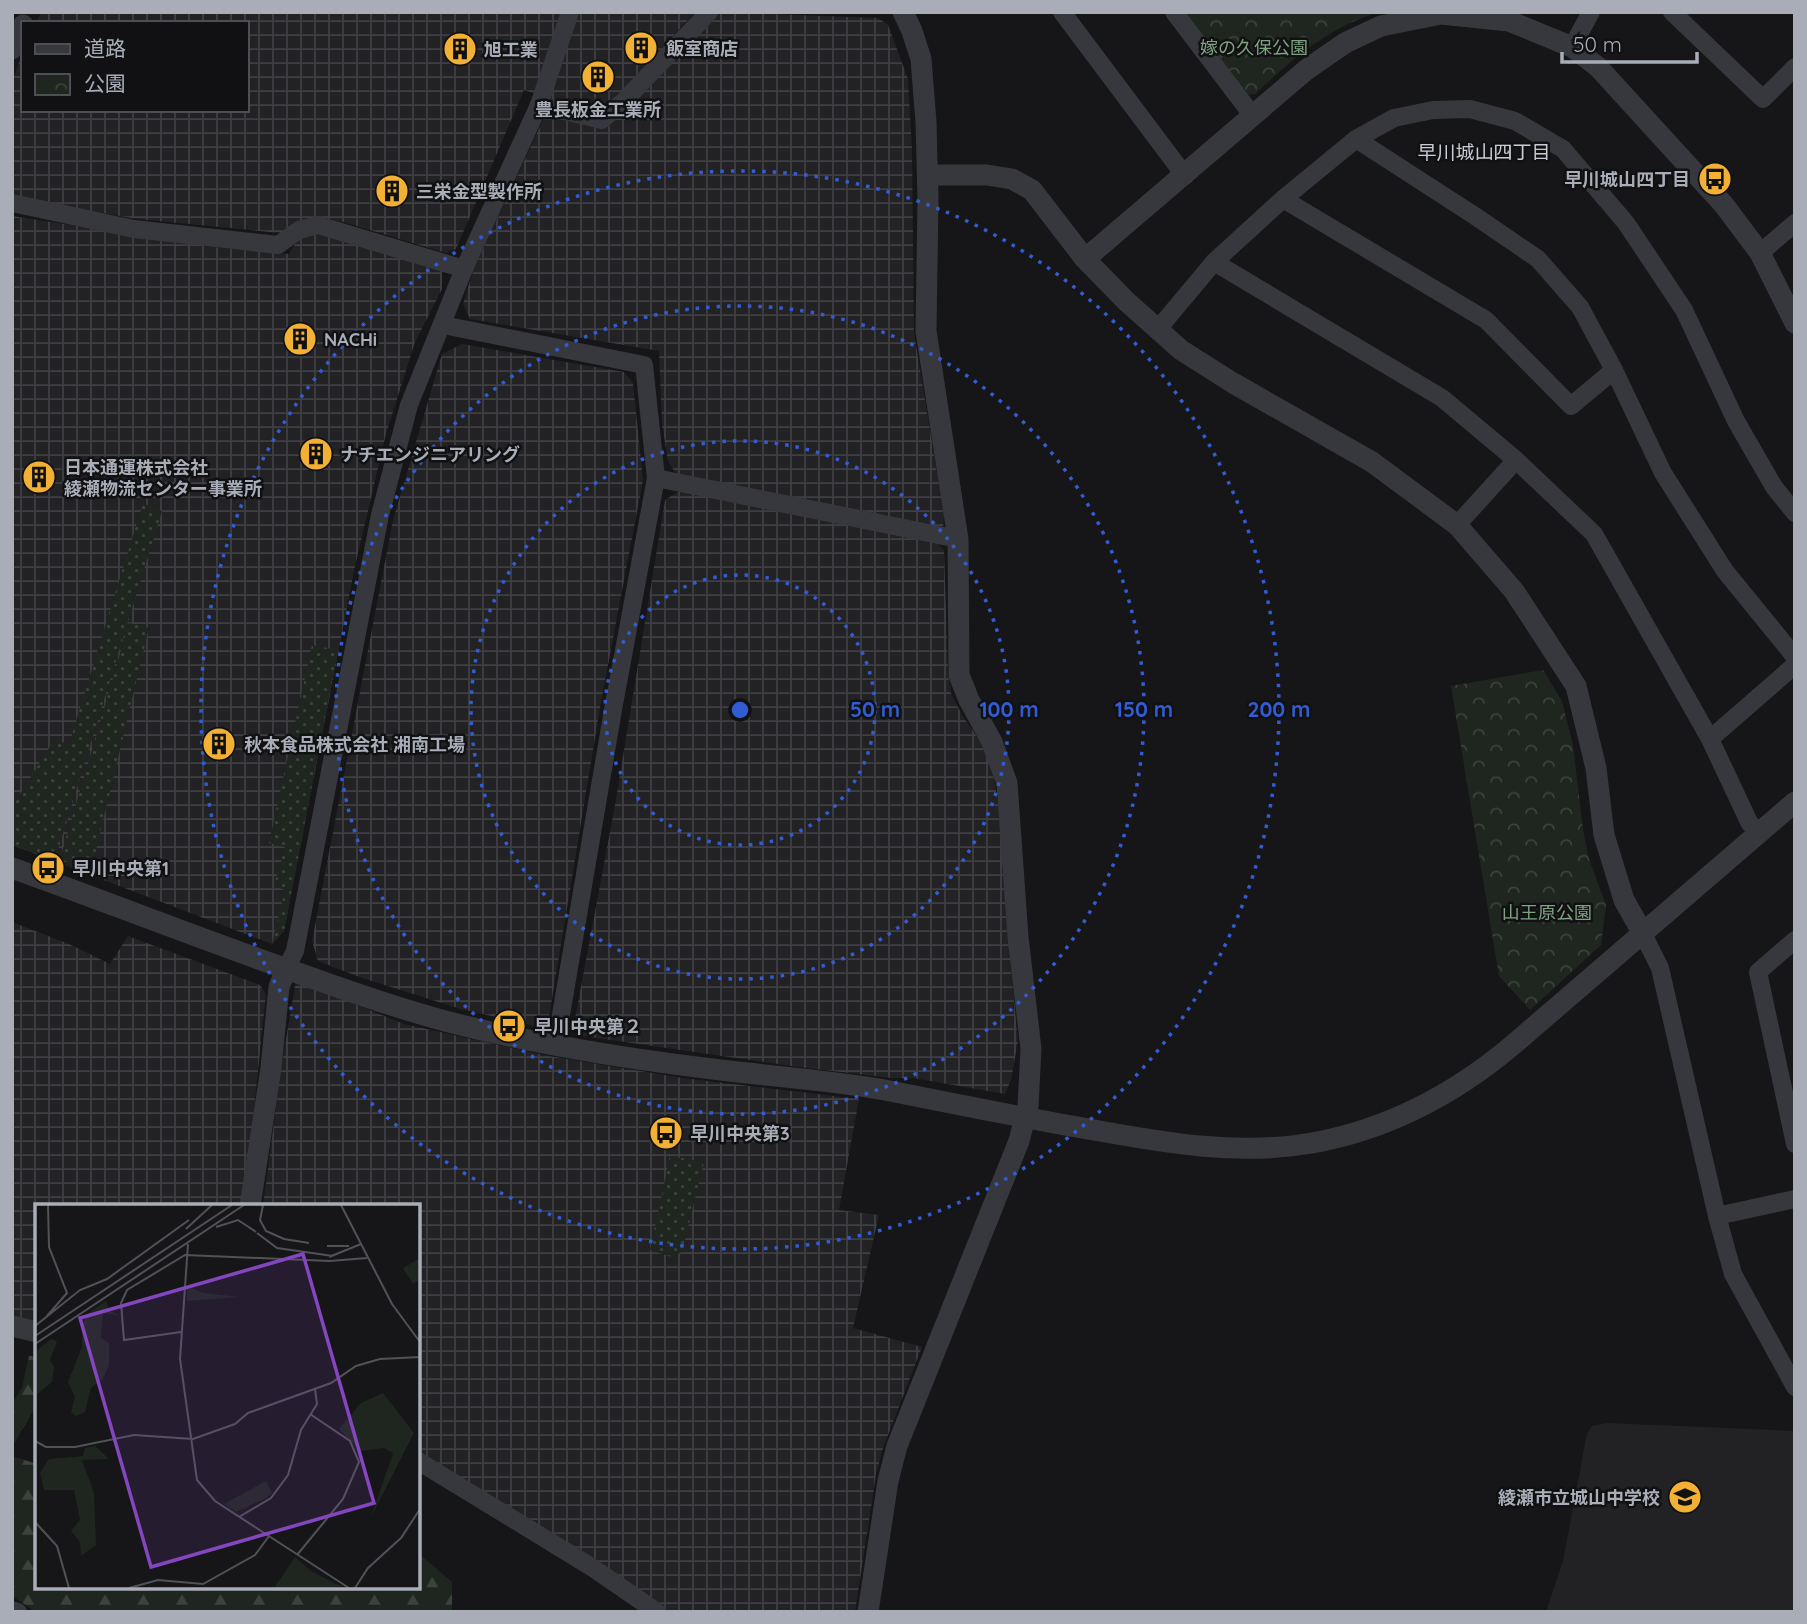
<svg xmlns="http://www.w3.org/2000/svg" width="1807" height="1624" font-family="Quicksand,'Noto Sans JP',sans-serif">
<defs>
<pattern id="industrial-grid" width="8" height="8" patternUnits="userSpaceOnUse" patternTransform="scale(1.75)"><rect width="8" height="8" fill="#222225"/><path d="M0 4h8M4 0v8" fill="none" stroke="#3f3f43"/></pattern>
<pattern id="grass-dots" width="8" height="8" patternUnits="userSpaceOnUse" patternTransform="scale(1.75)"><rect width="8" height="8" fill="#1e261f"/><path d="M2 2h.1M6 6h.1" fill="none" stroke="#3c433d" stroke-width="1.8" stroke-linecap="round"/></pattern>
<pattern id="forest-firs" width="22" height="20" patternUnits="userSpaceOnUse" patternTransform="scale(1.75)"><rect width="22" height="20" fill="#1e261f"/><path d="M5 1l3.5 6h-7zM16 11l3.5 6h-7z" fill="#3c433d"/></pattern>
<pattern id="park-crowns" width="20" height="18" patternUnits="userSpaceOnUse" patternTransform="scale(1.75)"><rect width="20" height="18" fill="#1e261f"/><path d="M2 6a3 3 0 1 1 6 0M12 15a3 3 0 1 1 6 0" fill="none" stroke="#3c433d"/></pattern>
</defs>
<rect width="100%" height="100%" fill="#161618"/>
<polygon fill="#222225" points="1607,1423 1795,1431 1795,1612 1546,1612 1563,1561 1587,1433 1592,1426"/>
<g fill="url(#industrial-grid)">
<polygon points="41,12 695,12 603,113 596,115 524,90 456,249 446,253 343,222 317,217 293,223 281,233 137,219 12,197 12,81 23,52 23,110 247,110 247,23 36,23"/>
<polygon points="717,12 878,18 888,25 908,79 912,150 914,333 944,515 943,529 676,474 668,461 662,424 659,351 470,319 463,304 473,271 544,118 556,113 607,128"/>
<polygon points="12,216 221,248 289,254 300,236 317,234 442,271 442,289 415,342 386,434 355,566 284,931 272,944 12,845"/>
<polygon points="462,344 624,372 633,383 643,480 601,702 549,1017 535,1026 461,1009 362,978 318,961 312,941 393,520 442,354"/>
<polygon points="679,491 937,543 944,550 948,675 951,693 962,715 982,744 993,773 1001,821 1008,938 1018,1041 1011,1080 1005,1094 913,1078 891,1078 799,1067 583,1036 574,1024 615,805 665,500"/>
<polygon points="12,922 69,944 110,964 128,936 260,985 266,994 244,1206 37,1206 37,1322 12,1316"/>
<polygon points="296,980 404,1024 549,1056 683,1078 859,1099 839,1210 879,1215 853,1328 922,1347 883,1448 876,1475 855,1612 665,1612 418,1454 418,1206 263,1206 281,1069"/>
</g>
<g fill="url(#grass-dots)">
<polygon points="143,503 162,511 55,860 12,845 12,807 54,740 69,744"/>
<polygon points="129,623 149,628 91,871 60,859"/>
<polygon points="312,645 338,650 284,931 272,944 285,890 274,886 285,847 269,843"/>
<polygon points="670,1156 704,1162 682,1252 671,1257 650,1250"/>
</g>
<g fill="url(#forest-firs)">
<polygon points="29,1356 37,1356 37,1404 12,1447 12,1404 22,1388"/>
<polygon points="12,1456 37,1464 37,1587 418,1587 418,1553 452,1582 452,1612 36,1612 12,1596"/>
</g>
<g fill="url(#park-crowns)">
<path d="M 1185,12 L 1379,12 C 1327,28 1294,58 1255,94 L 1246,95 Z"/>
<polygon points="1543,670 1562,701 1573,745 1583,830 1589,859 1606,905 1601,945 1530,1010 1499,976 1451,686"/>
</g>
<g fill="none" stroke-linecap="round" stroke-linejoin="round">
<g stroke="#37383d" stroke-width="18">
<polyline points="1062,12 1185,176"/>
<polyline points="1174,12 1253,116"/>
<polyline points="1672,12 1763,99 1795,67"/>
<polyline points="1572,47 1591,12"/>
<polyline points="539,105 602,120 624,101 709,12"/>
<polyline points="1356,139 1475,216 1538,259 1580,307 1614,370 1663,473 1725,571 1795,657"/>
<polyline points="1283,199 1486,320 1571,406 1614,370"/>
<polyline points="12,203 134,229 278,245 299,230 318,225 464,269"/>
<polyline points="1760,253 1795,223"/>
<polyline points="1214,262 1283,199 1356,139 1394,118 1433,110 1470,109 1515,121 1563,149 1626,223 1684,310 1736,421 1774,487 1795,513"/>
<polyline points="443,325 644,365 656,478 614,704 556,1044"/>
<polyline points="1158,329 1214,262 1442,398 1516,460 1457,525"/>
<polyline points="1516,460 1594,534 1710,739"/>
<polyline points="656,478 958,539"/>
<polyline points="1758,833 1749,822 1710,739 1795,665"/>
<polyline points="1642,932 1660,968 1717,1216 1733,1274 1795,1387"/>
<polyline points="1795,940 1758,972 1795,1144"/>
<polyline points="286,969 295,951 380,515 409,405 464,269 539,105 570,12"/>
<polyline points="1717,1216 1795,1199"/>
<polyline points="418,1461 593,1568 657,1612"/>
<polyline points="12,1610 18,1612"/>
</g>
<g stroke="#37383d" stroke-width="21">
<polyline points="12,49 23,25"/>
<polyline points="928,175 987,175 1012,179 1032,190 1085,259 1126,301 1181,350 1233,383 1372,462 1457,525 1514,591 1576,686 1596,768 1604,835 1624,900 1642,932"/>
<polyline points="1085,259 1306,70 1345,43 1381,26 1441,14 1509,21 1572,47 1598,67 1724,205 1760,253 1795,323"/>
<path d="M 12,868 C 113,904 214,944 315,979 C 365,997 414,1014 465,1026 C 551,1047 641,1061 729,1071 C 781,1077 834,1081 885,1090 C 955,1104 1024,1118 1094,1130 C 1166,1143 1239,1156 1312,1143 C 1390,1129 1455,1094 1514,1044 L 1795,802"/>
<polyline points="250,1206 271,1068 279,987 286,969"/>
<polyline points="12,1326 37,1332"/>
<polyline points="868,1612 888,1481 897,1446 1019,1141 1028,1106 1031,1049 1018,937 1007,783 992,742 969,700 959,675 958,539 926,331 928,199 926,122 921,59 912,31 903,12"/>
</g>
</g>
<g fill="none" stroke="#325cd3" stroke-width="3.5" stroke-dasharray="3.5 7">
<circle cx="740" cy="710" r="135"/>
<circle cx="740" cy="710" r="269"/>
<circle cx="740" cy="710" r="404"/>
<circle cx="740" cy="710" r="539"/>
</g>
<defs>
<symbol id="building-disc" viewBox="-11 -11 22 22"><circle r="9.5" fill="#f2b134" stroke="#111113"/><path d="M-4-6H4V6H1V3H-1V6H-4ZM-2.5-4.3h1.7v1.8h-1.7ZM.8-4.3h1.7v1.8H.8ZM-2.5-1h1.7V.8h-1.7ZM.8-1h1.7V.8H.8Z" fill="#111"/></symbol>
<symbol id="bus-disc" viewBox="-11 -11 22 22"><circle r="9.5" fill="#f2b134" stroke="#111113"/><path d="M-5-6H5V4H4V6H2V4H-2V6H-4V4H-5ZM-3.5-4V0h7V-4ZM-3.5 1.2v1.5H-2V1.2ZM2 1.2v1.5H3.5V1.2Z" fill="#111"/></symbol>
<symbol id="school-disc" viewBox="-11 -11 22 22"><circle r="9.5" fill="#f2b134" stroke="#111113"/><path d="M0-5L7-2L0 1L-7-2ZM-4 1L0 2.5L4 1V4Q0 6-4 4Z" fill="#111"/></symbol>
</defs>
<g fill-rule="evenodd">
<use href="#building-disc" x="622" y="29" width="38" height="38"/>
<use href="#building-disc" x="441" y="30" width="38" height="38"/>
<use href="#building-disc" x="579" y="58" width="38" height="38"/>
<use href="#bus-disc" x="1696" y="160" width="38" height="38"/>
<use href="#building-disc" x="373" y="172" width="38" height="38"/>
<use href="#building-disc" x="281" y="320" width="38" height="38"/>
<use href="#building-disc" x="297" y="435" width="38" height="38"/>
<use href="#building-disc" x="20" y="458" width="38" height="38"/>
<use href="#building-disc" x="200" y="725" width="38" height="38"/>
<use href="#bus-disc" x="29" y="849" width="38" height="38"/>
<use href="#bus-disc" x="490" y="1007" width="38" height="38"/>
<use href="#bus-disc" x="647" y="1114" width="38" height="38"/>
<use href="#school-disc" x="1666" y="1478" width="38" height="38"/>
</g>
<g text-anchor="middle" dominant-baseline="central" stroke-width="5" stroke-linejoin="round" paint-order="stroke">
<g font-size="18" fill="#7fa381" stroke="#111113">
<text x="1254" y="47">嫁の久保公園</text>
<text x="1547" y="912">山王原公園</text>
</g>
<g font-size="18" font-weight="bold" fill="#a8adb8" stroke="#111113" text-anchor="start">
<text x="666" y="48">飯室商店</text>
<text x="484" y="49">旭工業</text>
<text x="598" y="109" text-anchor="middle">豊長板金工業所</text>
<text x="1690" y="179" text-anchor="end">早川城山四丁目</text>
<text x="416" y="191">三栄金型製作所</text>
<text x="324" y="339">NACHi</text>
<text x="340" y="454">ナチエンジニアリング</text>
<text x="64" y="467">日本通運株式会社<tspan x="64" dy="21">綾瀬物流センター事業所</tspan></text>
<text x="244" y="744">秋本食品株式会社 湘南工場</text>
<text x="72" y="868">早川中央第1</text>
<text x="534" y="1026">早川中央第２</text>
<text x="690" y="1133">早川中央第3</text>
<text x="1660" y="1497" text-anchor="end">綾瀬市立城山中学校</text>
</g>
<g font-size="19" fill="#c9ccd4" stroke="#111113">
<text x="1484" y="152">早川城山四丁目</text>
</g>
</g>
<g transform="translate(35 1204)">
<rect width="385" height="385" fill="#161618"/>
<path d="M 152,82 L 169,89 L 204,93 L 152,97 Z" fill="#1e261f"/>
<path d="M 71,97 L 75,107 L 84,111 L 68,109 L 66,134 L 74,139 L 74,160 L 68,175 L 56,184 L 50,208 L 41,212 L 36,208 L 40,193 L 33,178 L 47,143 L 47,123 L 52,110 ZM 16,135 L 22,137 L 15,156 L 19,163 L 17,178 L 0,192 L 0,148 ZM 60,242 L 74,255 L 47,256 L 59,289 L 61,341 L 46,352 L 45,338 L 36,327 L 45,316 L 39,286 L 9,286 L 5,269 L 14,255 L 48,252 L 50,244 Z" fill="#1e261f"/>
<path d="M 385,54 L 385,76 L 378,80 L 368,64 ZM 348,189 L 379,229 L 336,313 L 358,249 L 349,244 L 325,247 L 304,225 L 326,199 ZM 231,277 L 237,289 L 231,294 L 201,308 L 189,300 ZM 260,353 L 276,367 L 309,384 L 239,384 Z" fill="#1e261f"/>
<path fill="none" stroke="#505258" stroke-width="2" d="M 228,1 L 225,16 L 231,27 L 249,35 L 274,39M 306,1 L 357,100 L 385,138M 181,23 L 203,16 L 221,28M 151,25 L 177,1M 222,29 L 242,44 L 298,52M 153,40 L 145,155 L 162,276 L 180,297 L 314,384M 292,42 L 314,42M 294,53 L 326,40M 12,112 L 32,89 L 14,43 L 13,1M 0,122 L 45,86 L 72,75 L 154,16M 146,128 L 89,136 L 86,99 L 92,86 L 150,51 L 295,57 L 332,54M 0,132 L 197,1M 0,140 L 209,1M 0,237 L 11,243 L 40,243 L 99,231 L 158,235 L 200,220 L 213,209 L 296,179 L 321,162 L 345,155 L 385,153M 204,313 L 236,294 L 253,271 L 266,226 L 282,200 L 280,185M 0,318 L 22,342 L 34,384M 262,351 L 308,295 L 324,258 L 315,237 L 275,210M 94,384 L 123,376 L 168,380 L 220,351 L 234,332M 320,384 L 333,364 L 366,334 L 385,305"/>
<path fill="#8446be" fill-opacity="0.15" stroke="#8446be" stroke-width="3.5" d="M 268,50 L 339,299 L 116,363 L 45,114 Z"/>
<rect width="385" height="385" fill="none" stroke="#a8adb8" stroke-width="3.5"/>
</g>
<circle cx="740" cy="710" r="10" fill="#325cd3" stroke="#111113" stroke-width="3.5"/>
<g font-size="21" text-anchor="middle" font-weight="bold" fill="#325cd3" stroke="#111113" stroke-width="5" stroke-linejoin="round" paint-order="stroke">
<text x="875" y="717">50 m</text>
<text x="1009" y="717">100 m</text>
<text x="1144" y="717">150 m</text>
<text x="1279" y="717">200 m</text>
</g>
<rect width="1807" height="1624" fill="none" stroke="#a8adb8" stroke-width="28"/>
<rect x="21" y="21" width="228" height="91" fill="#111113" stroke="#4d4f55" stroke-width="2"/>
<rect x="35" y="44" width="35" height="10" fill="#37383d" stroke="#4d4f55" stroke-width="2"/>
<text x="84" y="56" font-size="21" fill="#a8adb8">道路</text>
<rect x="35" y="74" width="35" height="21" fill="url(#park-crowns)" stroke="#4d4f55" stroke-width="2"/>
<text x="84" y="91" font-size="21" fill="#a8adb8">公園</text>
<path d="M1562 52v10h135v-10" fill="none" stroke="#a8adb8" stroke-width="3.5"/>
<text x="1573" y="52" font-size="21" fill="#a8adb8" stroke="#111113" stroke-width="5" paint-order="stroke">50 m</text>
</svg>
